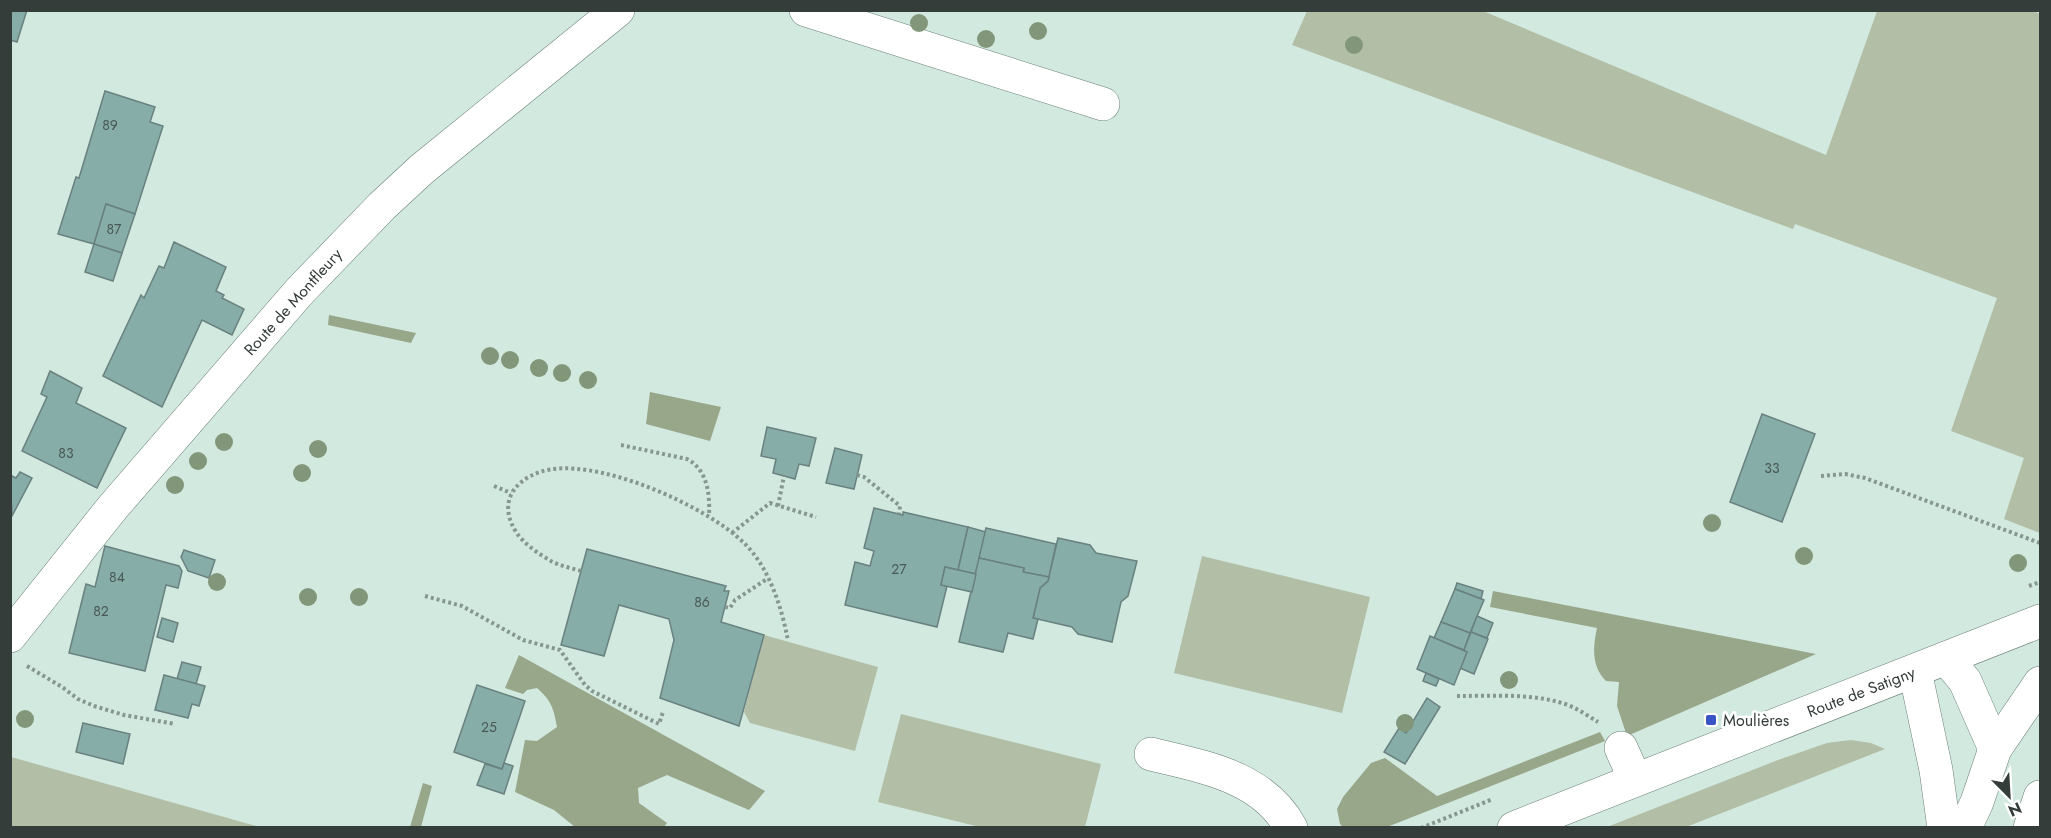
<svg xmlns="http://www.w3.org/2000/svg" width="2051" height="838" font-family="Jost,sans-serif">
<rect width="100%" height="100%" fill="#d2e9df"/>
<g fill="#b2bea6">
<polygon points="2031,10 2040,14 2040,533 2004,519 2024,458 1951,431 1997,298 1795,224 1793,229 1292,45 1307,11 1483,11 1826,155 1877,11"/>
<polygon points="1202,556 1370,597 1342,713 1174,673"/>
<polygon points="764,635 878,667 855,751 750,723 744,712"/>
<polygon points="901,714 1101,764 1085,827 980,827 878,802"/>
<polygon points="1851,740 1871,743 1885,749 1686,827 1607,827 1778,760 1827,743"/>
<polygon points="11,757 260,827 11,827"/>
</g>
<g fill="#98a68a">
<polygon points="329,315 416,333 411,343 328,325"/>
<polygon points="650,392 721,407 710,441 646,424"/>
<path d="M 1493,591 L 1816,654 L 1627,736 L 1617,706 L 1619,682 L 1606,681 C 1591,666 1593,647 1597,628 L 1490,607 Z"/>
<path d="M 519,655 L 765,791 L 749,810 L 667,775 L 638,788 L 639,803 L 667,823 L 664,827 L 575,827 L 554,810 L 515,792 L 525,740 L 537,741 L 557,727 C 554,709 551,700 537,688 L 527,690 L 523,694 L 505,688 Z"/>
<polygon points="1600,732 1605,741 1387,827 1343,827 1340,824 1337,809 1343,797 1371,763 1385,758 1437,796"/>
<polygon points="423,783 432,786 421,827 410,827"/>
</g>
<g fill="#87ada9" stroke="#69817f" stroke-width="1.5">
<polygon points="10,10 27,10 17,42 10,40"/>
<polygon points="105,91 155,107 150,122 163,126 135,214 106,204 94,244 58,234 76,177 79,178"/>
<polygon points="106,204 135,214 122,253 94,244"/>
<polygon points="174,242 226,267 216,291 224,295 222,298 244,309 232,335 202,320 162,407 103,376 141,295 144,298 159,266 164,268"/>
<polygon points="94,244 122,253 113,281 85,272"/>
<polygon points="50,371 82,388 76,403 126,428 97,488 22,451 47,397 41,394"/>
<polygon points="1762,414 1815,434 1782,522 1730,502"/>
<polygon points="767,427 816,438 809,466 799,464 795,479 773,473 776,459 761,456"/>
<polygon points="835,448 862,455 854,489 826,483"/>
<polygon points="20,472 32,478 12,516 10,475 16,478"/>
<polygon points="874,508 903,515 903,512 968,527 958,570 945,567 941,585 947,586 937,627 845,605 855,562 870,566 874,551 864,548"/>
<polygon points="968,527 986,532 976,574 958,570"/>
<polygon points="986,528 1056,544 1049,577 1023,572 1024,568 979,558"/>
<polygon points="1058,538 1090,545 1096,553 1137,561 1128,596 1121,602 1112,642 1078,634 1072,627 1033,618 1040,588 1048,581"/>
<polygon points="105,546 179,566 182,571 178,588 166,585 145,671 69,653 86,584 95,587"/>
<polygon points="587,549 726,586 724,591 729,591 721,622 764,635 739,726 660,698 674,640 669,619 619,605 604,656 561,645"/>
<polygon points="184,550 215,560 209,578 188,571 181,557"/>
<polygon points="979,558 1024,568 1023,572 1049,577 1048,581 1040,588 1033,618 1038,619 1033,639 1008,633 1003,652 959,642"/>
<polygon points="945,567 976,574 972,592 941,585"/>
<polygon points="1457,583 1483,591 1481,599 1455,589"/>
<polygon points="1455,589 1484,600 1470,633 1441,622"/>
<polygon points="1477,616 1493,623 1487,638 1471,632"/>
<polygon points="162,618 178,623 173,642 157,637"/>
<polygon points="1441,622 1470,633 1464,650 1434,638"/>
<polygon points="1471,632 1488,639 1474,674 1460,668 1467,652 1464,650"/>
<polygon points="1430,636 1467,652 1454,685 1417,669"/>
<polygon points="182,662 201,667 196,684 177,679"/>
<polygon points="1426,673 1439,679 1436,686 1423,681"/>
<polygon points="164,675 205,686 199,706 192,704 188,718 155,710"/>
<polygon points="477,685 525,701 502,769 454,752"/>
<polygon points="1427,698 1440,707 1405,764 1384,752 1399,728 1406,733"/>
<polygon points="83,723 130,734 123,764 76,752"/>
<polygon points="504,763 513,766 504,794 477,785 485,764 502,769"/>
</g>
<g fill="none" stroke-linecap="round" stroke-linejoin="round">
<defs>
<g id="minor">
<polyline points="806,10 1103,104"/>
<polyline points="10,636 113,507 299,292 382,206 422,169 618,10"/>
<polyline points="1946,658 1965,681 1995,749"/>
<polyline points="1915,671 1936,770 1944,828"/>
<polyline points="1621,748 1635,779"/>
<path d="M 1151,754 C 1203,767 1263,776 1291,828"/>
<polyline points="1514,828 2040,621"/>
<polyline points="1965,828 1977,802 1995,749 2040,683"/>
<polyline points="2030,828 2040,797"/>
</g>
</defs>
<use href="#minor" stroke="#6a7f76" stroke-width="34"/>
<g stroke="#869790" stroke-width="4" stroke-dasharray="3 3" stroke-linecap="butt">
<path d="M 621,445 L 687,459 C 708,470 710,495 709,516"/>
<polyline points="857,475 864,477 900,506 899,514"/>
<polyline points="1821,476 1845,474 1865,478 2040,543"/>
<polyline points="494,486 511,493"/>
<polyline points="778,506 784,476"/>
<polyline points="732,533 770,503 816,517"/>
<path d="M 581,571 C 571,568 560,566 551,561 C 539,554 524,544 516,532 C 499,505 511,482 540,472 C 592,454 707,506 744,543 C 769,567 782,608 788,641"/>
<polyline points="2029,586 2040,582"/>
<polyline points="425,596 462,606 523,640 560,650 585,685 592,691 659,724 663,712"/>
<polyline points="725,607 730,608 735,600 767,579"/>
<polyline points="27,666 62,687 78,699 94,706 124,715 175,724"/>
<path d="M 1457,696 C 1492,696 1532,693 1565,704 C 1577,708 1588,716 1598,722"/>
<polyline points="1421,828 1493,799"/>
</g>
<use href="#minor" stroke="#fff" stroke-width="33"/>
</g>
<g fill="#82977a">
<circle cx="919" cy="23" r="9"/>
<circle cx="1038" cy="31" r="9"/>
<circle cx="986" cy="39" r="9"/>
<circle cx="1354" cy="45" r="9"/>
<circle cx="490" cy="356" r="9"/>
<circle cx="510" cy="360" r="9"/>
<circle cx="539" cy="368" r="9"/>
<circle cx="562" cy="373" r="9"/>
<circle cx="588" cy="380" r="9"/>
<circle cx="224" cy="442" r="9"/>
<circle cx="318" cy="449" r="9"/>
<circle cx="198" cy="461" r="9"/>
<circle cx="302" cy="473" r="9"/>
<circle cx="175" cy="485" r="9"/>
<circle cx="1712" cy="523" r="9"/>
<circle cx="1804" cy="556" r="9"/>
<circle cx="2018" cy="563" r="9"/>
<circle cx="217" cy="582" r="9"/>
<circle cx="308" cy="597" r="9"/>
<circle cx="359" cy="597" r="9"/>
<circle cx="1509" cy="680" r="9"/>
<circle cx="25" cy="719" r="9"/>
<circle cx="1405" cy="723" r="9"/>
</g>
<rect fill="#3853c5" stroke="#fff" stroke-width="2" x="1705" y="714" width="12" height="12" rx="3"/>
<g text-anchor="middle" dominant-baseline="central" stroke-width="5" stroke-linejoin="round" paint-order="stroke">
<g font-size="14" fill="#495956">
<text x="110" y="125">89</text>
<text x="114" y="229">87</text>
<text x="66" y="453">83</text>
<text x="1772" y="468">33</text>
<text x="899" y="569">27</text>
<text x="117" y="577">84</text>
<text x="702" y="602">86</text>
<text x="101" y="611">82</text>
<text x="489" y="727">25</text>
</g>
<g font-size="16" fill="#343d3a" stroke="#fff">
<text transform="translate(293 302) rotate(-48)">Route de Montfleury</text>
<text transform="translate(1861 692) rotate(-21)">Route de Satigny</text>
</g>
<g font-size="16" fill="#343d3a" stroke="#fff" text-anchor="start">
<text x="1723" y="720">Moulières</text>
</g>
</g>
<rect width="2051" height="838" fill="none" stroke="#343d3a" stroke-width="24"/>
<g transform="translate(2009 796) rotate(156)" stroke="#ffffff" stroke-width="4.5" paint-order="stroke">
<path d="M0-4.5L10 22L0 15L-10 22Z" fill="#343d3a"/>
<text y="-9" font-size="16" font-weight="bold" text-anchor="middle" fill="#343d3a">N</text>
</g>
</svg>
